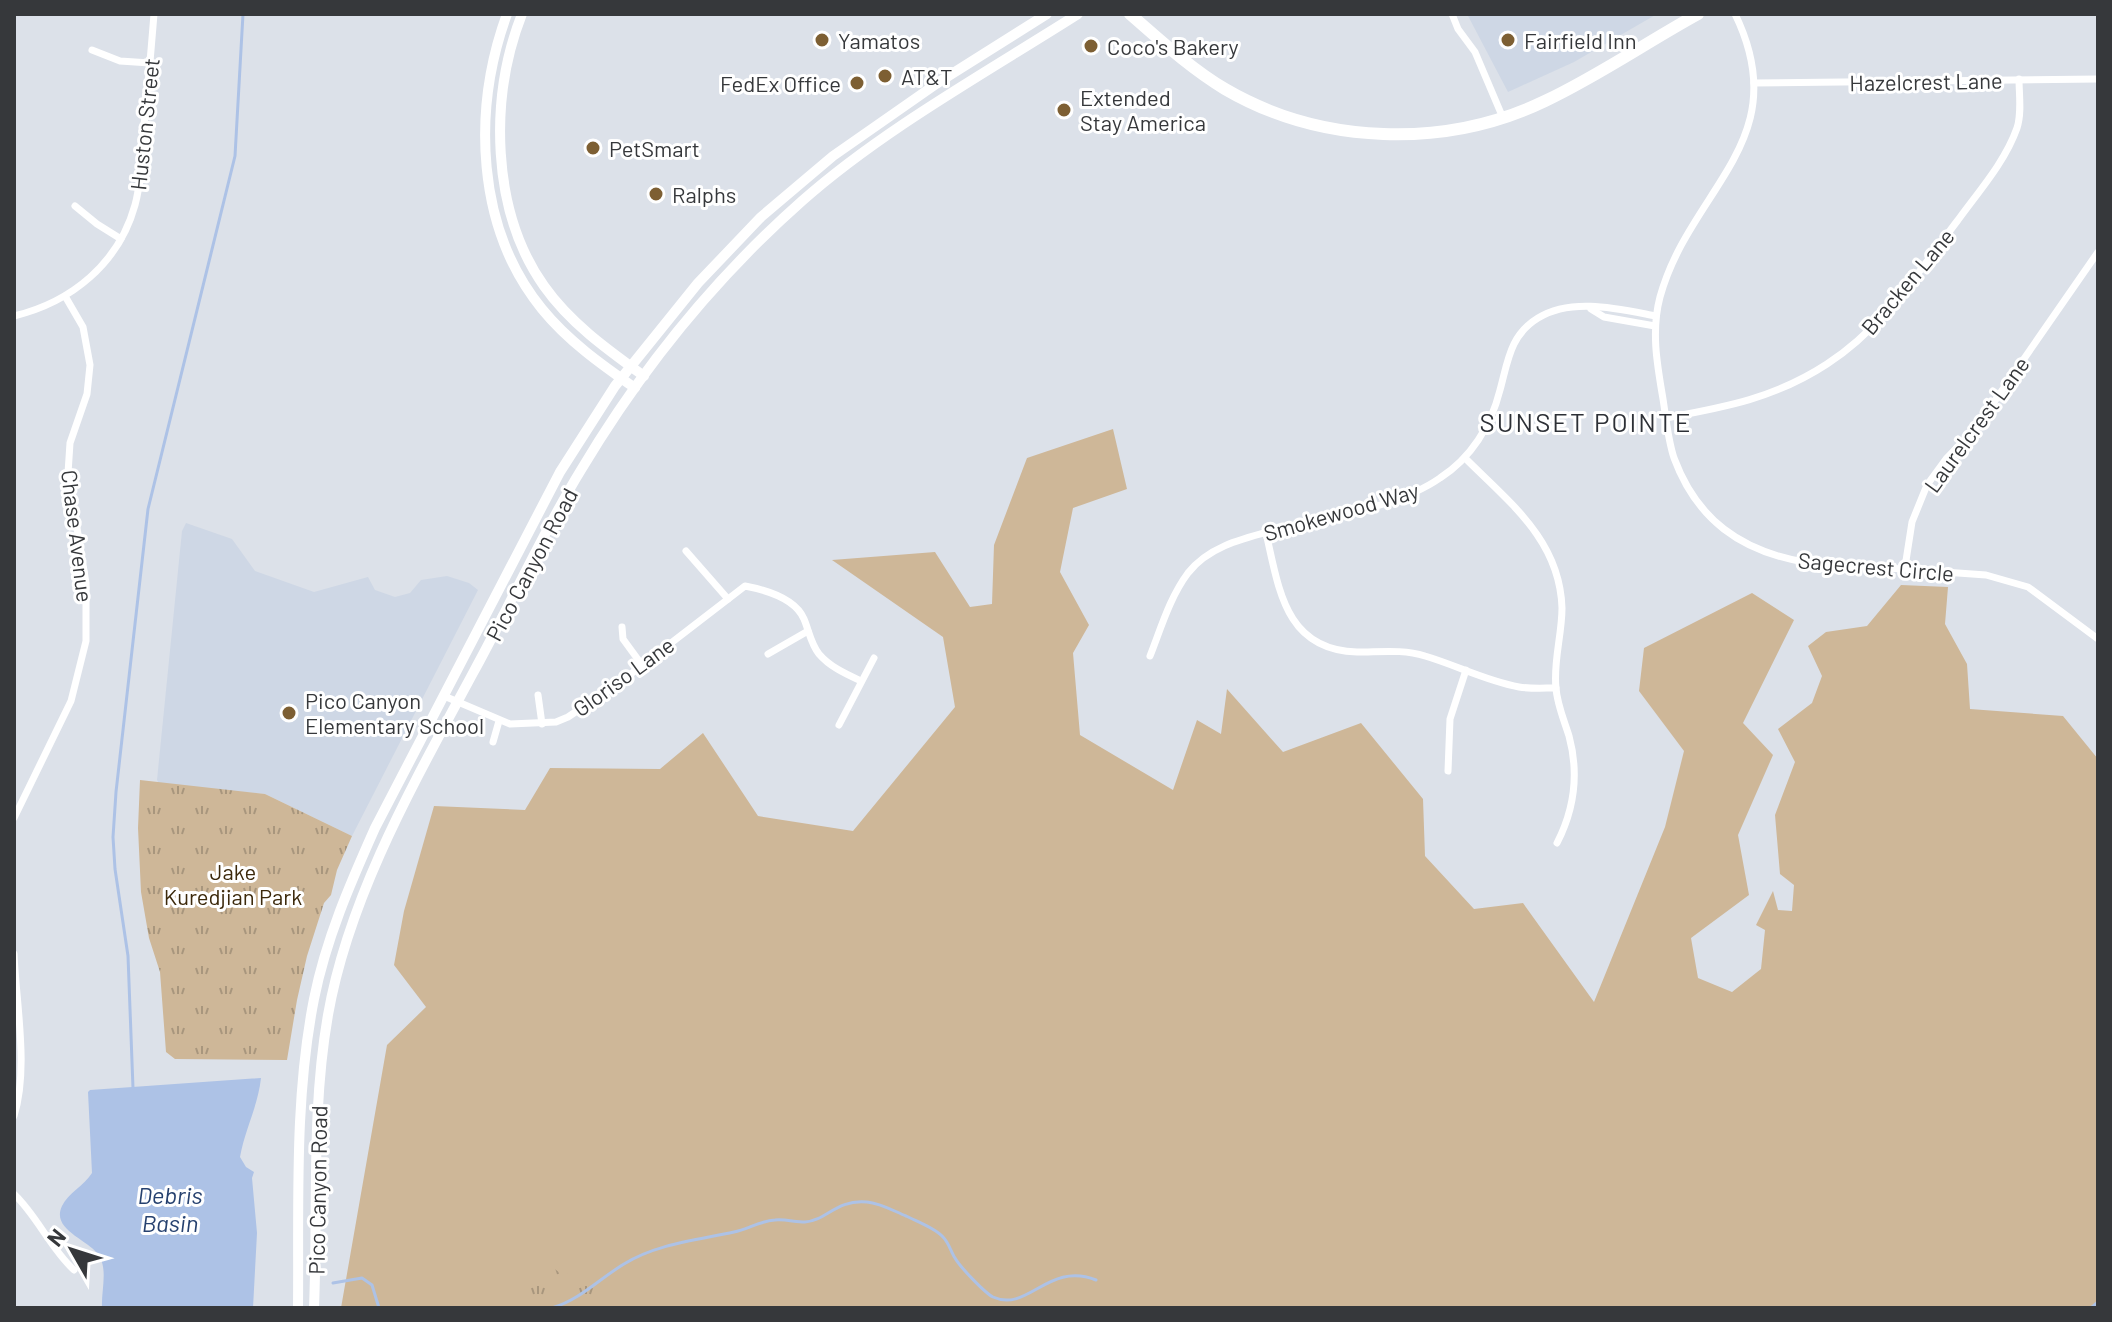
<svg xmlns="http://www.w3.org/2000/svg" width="2112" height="1322" font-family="Barlow,sans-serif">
<defs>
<pattern id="park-tufts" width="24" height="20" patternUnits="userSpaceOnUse" patternTransform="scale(2)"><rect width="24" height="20" fill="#ceb798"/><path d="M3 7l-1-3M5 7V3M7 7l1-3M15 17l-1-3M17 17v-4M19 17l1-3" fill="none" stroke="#a8967d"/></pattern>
</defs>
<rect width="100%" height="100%" fill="#dce1e9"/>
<g fill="#ced7e5">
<polygon points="1467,14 1657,14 1574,62 1508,92"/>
<polygon points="186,523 232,539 255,571 314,592 368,577 375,590 395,597 410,593 421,580 447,576 469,583 478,590 352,836 265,794 159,784 157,780 182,531"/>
</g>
<polygon fill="#ceb798" points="1113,429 1127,489 1073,508 1060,572 1089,625 1073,653 1080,735 1173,790 1197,720 1221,734 1227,689 1283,752 1361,723 1423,799 1425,856 1474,909 1523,903 1594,1002 1665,827 1684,751 1639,691 1644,648 1752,593 1794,620 1743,723 1773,755 1738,835 1749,895 1691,938 1698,978 1732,992 1761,969 1765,930 1756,925 1773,891 1778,910 1792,911 1794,885 1780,874 1775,815 1795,762 1778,729 1812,703 1822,676 1808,646 1826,632 1867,626 1901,585 1948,587 1945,624 1967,664 1970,709 2063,716 2098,759 2098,1308 341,1308 387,1045 426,1007 394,965 404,911 434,806 525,810 550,768 660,769 703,733 758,816 853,831 955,707 943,637 832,560 935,552 970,607 992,604 994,545 1027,458"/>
<g fill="url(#park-tufts)">
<polygon points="140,780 265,794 352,836 337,870 331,895 324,903 307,956 297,1000 287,1060 175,1059 166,1052 160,972 149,938 141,892 138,828"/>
<polygon points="537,1255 565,1277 571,1270 619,1308 497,1308"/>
</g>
<path fill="#adc2e6" d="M 261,1078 C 258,1106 245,1129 240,1157 L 246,1167 L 254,1172 L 252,1178 L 257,1233 L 253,1308 L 102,1308 C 101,1290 109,1267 97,1253 C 86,1239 51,1229 62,1206 C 68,1193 84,1186 92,1173 L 88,1092 L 90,1090 Z"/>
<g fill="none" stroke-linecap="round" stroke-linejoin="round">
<g stroke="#adc2e6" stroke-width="3">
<polyline points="133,1088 128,956 115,869 113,837 116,792 148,509 235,156 243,14"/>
<polyline points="333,1283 362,1278 372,1285 379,1308"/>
<path d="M 552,1308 C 581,1299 599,1279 624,1264 C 656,1244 697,1240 734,1232 C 748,1229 760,1221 775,1220 C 785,1219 795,1222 805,1222 C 826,1221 836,1199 867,1202 C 880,1203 894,1211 906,1216 C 918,1222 935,1228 943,1237 C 949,1243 951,1252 955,1258 C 960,1267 985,1293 993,1297 C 1028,1313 1048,1261 1096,1280"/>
<polyline points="2091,1308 2098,1302"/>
</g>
<g stroke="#fff" stroke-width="7">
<polyline points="1452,14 1458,29 1475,52 1503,118"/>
<path d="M 1735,14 C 1797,141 1690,188 1660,297 C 1651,331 1657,364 1663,399 C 1666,418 1668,440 1674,458 C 1697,520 1741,551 1804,562 L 1986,575 L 2028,587 L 2098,639"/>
<polyline points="92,50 120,61 150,63"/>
<polyline points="1754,83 2098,79"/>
<polyline points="75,206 97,224 121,239"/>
<polyline points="1591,309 1604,317 1655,326"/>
<path d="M 14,316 C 72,302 119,263 135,205 C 142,179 142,151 144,125 C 148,88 151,51 154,14"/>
<path d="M 1666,418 C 1726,407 1775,398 1827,364 C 1882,329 1919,271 1958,220 C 1979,191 2005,162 2017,128 C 2022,113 2019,94 2019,79"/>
<path d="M 1465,458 C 1509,502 1560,540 1562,608 C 1562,635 1553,662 1556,688 C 1557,704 1564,720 1569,736 C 1579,773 1575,808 1557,843"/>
<path d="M 1266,533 C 1279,589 1285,650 1357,652 C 1380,652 1403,649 1425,656 C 1456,665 1486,681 1519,687 C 1531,689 1544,688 1556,688"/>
<polyline points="686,551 728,599"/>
<polyline points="1905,567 1912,522 1927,485 1946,459 1976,428 2098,252"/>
<polyline points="622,627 623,639 642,665"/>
<polyline points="768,654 808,631"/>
<path d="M 1150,656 C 1161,628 1170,597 1188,573 C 1210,545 1246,538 1279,529 C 1330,516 1397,508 1440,478 C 1471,458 1491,426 1500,390 C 1508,361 1510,335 1538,318 C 1572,297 1619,309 1656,316"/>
<polyline points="538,695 542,724"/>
<path d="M 444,696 L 510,724 L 556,722 L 568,717 L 623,680 L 745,586 C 766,590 795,598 804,619 C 809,631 811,644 819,654 C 830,667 846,674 861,681"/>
<polyline points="839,725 874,658"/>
<polyline points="493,742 499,721"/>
<polyline points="1448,771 1450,719 1466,670"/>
<polyline points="14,818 71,701 86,641 86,583 68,473 70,443 87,394 90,365 83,327 65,296"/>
<path d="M 14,954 C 16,1003 29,1069 14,1116"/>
<path d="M 14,1194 C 38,1217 50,1248 74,1270"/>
</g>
<g stroke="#fff" stroke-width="10">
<path d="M 507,14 C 472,110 476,228 542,309 C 568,341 602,365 635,388"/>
<path d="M 522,14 C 489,98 491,211 544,286 C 570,323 608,350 644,376"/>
<path d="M 298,1308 C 299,1205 294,1100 314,999 C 326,939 350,884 375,828 L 560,472 L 615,386 L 698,283 L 761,217 L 833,156 L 939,82 L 1047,14"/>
<path d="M 314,1308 C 318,1211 311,1111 328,1015 C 349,895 416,779 473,673 C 510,606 541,535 581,470 C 640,371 715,278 802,201 C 882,130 987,72 1078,14"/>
</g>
<path stroke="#fff" stroke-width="12" d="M 1130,14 C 1160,40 1190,68 1225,89 C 1321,145 1445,149 1545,101 C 1598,76 1647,42 1698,14"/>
</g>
<g fill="#7d5f33" stroke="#fff" stroke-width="3">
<circle cx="822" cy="40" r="8"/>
<circle cx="1508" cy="40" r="8"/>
<circle cx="1091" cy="46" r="8"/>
<circle cx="885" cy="76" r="8"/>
<circle cx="857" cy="83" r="8"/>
<circle cx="1064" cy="110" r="8"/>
<circle cx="593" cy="148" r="8"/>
<circle cx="656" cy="194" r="8"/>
<circle cx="289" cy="713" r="8"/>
</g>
<g text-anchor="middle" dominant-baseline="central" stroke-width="6" stroke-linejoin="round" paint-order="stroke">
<g font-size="22" fill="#36383b" stroke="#fff" text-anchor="start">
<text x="838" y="40">Yamatos</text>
<text x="1524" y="40">Fairfield Inn</text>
<text x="1107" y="46">Coco's Bakery</text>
<text x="901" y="76">AT&amp;T</text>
<text x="841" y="83" text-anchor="end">FedEx Office</text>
<text x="1080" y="97">Extended<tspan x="1080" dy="25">Stay America</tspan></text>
<text x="609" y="148">PetSmart</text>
<text x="672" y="194">Ralphs</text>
<text x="305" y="700">Pico Canyon<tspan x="305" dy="25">Elementary School</tspan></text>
</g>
<g font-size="22" fill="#36383b" stroke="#fff">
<text transform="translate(1926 81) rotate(-1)">Hazelcrest Lane</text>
<text transform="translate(144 124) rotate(-84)">Huston Street</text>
<text transform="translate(1907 281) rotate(-50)">Bracken Lane</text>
<text transform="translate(1976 424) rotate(-54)">Laurelcrest Lane</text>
<text transform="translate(1341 511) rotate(-16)">Smokewood Way</text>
<text transform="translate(78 536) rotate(83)">Chase Avenue</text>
<text transform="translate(531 564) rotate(-62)">Pico Canyon Road</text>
<text transform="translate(1876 566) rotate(5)">Sagecrest Circle</text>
<text transform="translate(623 676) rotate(-36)">Gloriso Lane</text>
<text transform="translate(317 1190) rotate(-89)">Pico Canyon Road</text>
</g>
<g font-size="22" fill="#3c290b" stroke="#fff">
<text x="233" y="871">Jake<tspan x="233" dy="25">Kuredjian Park</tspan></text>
</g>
<g font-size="24" font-style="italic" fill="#26416f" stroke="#fff">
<text x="170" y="1194">Debris<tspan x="170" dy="28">Basin</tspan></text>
</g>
<g font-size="26" letter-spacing="2" fill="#2d3036" stroke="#fff">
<text x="1586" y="421">SUNSET POINTE</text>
</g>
</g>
<rect width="2112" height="1322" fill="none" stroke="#36383b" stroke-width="32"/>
<g transform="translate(72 1250) rotate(309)" stroke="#ffffff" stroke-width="6" paint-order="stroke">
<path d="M0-6L14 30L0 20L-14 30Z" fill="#36383b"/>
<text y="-12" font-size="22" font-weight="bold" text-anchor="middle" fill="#36383b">N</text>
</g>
</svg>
